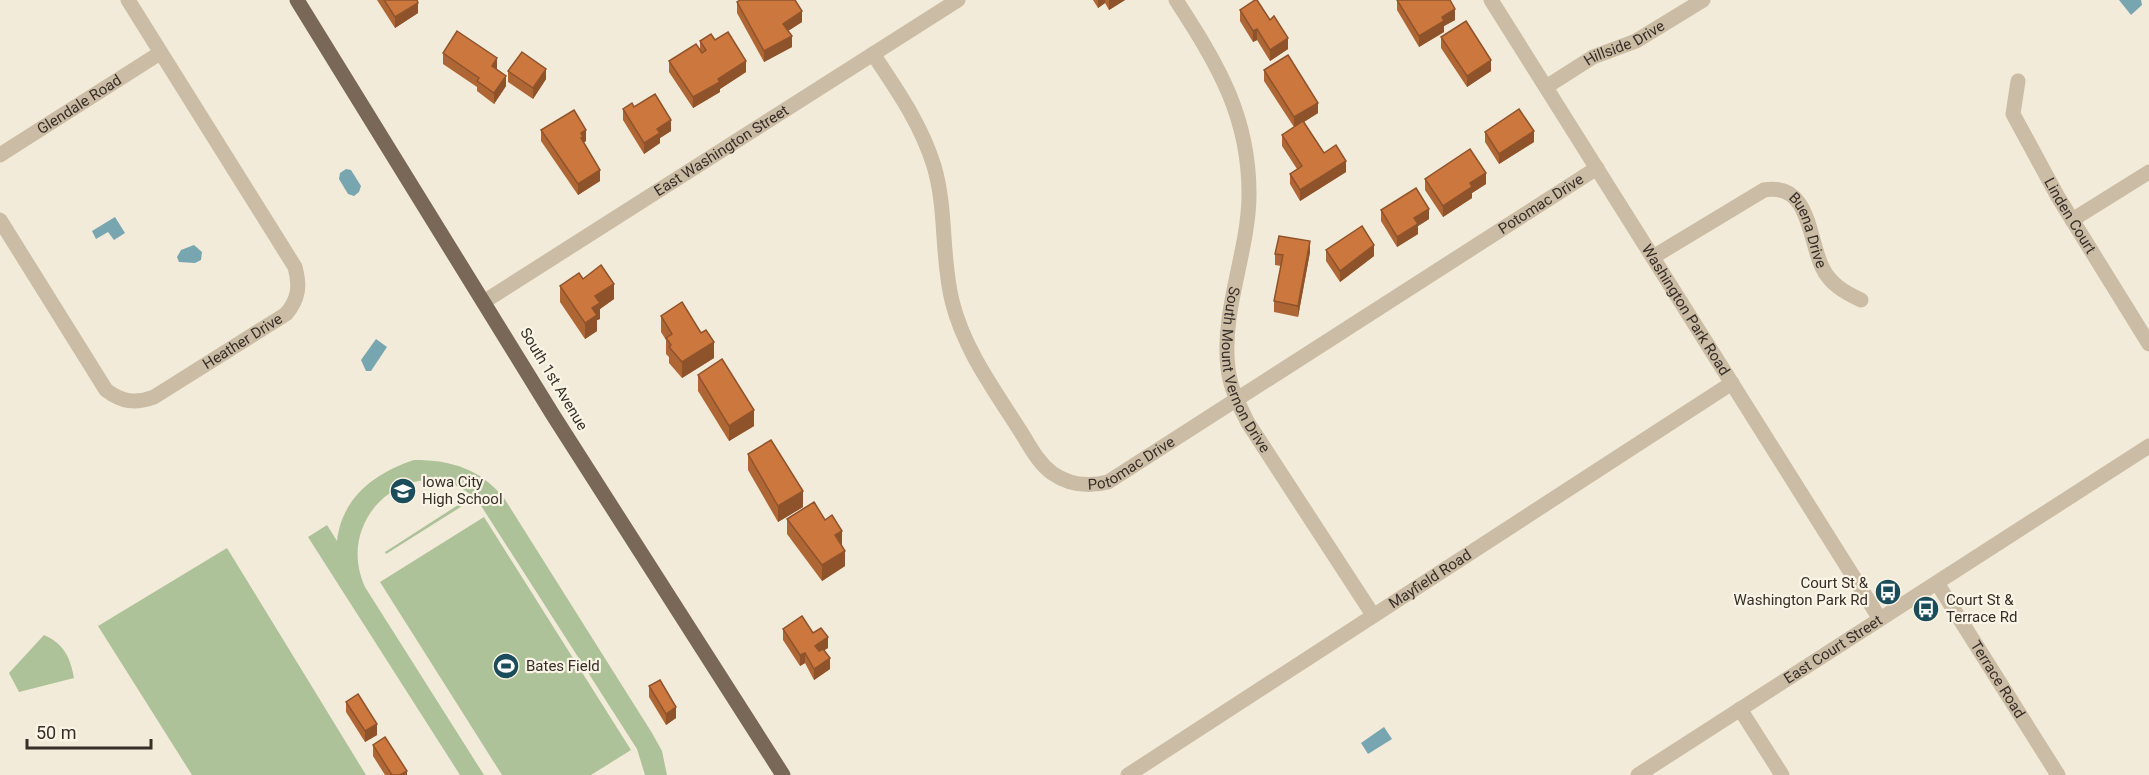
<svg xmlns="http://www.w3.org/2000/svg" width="2149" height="775" font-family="Roboto,sans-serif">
<rect width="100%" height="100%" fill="#f3ebd9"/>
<g fill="#aec299">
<path d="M 414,460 C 452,460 480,469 504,498 L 652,733 L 662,751 L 667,775 L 645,775 L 637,749 L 478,501 L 475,498 L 386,554 L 385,552 L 472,496 C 417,449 332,514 365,587 L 484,775 L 460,775 L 308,537 L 327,525 L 337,541 C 342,497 375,473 414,460 Z"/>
<polygon points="484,517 631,750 591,775 502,775 380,582"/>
<polygon points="227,548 366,775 192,775 98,626"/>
<path d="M 44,635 C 64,644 70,657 74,678 L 19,692 L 9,673 Z"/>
</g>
<g fill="#77a6b1">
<polygon points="2119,0 2141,0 2142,5 2131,15"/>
<polygon points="346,169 351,170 361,186 359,192 354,196 348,194 339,179 340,173"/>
<polygon points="115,217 125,233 114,240 108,232 96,239 92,231"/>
<polygon points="194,245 202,252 201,260 195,263 179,262 177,257 181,250"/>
<polygon points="376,339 387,347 371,371 366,371 361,360"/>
<polygon points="1384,727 1392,739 1368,754 1361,743"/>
</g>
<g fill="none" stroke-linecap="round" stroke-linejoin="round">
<g stroke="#cbbca5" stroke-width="15">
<path id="s1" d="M 1176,0 C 1218,65 1250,117 1249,197 C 1248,253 1221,312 1228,368 C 1230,388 1239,405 1248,423 L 1373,615"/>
<path id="s2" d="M 1491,0 L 1880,619"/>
<path id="s3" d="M 873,54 C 897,90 921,124 934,166 C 947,210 941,256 952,301 C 964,349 993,388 1019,429 C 1029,444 1037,462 1052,473 C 1069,485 1088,487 1108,482 L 1597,168"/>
<path id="s4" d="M 2018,81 L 2013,114 L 2058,197 L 2149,344"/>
<path id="s5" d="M 1546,87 L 1593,57 L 1636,41 L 1703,0"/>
<path id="s6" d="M 0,155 L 160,53"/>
<path id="s7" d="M 0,220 L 106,390 C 122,402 135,404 154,397 L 286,314 C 299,299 300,285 295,267 L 128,0"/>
<polyline points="2072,220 2149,172"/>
<path id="s8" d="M 1653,257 L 1764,190 C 1810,182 1808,237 1822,267 C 1830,284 1844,292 1861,300"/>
<path id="s9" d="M 485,301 L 958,0"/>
<path id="s10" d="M 1937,583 L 2058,775"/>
<polyline points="1740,709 1782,775"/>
<path id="s11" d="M 1128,775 L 1732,383"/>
<path id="s12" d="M 1638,775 L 2149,446"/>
</g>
<polyline stroke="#796857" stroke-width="15" points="297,0 553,415 783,775"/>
</g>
<g fill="#af6635">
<polygon points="377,0 417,0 418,13 395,28"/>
<polygon points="1093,0 1125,0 1109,10 1105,3 1098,8"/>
<polygon points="1397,0 1455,20 1444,26 1444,32 1419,47 1397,10"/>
<polygon points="737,2 802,22 788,31 792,47 764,62 737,13"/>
<polygon points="1240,10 1288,49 1270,61 1257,40 1253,42 1240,21"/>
<polygon points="1441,37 1491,71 1467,87 1441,48"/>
<polygon points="715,40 746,72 720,89 720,92 693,108 669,72 669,61 700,51 700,41"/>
<polygon points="443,53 497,69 506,86 494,104 477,91 477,87 443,64"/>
<polygon points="1264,70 1318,113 1304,122 1324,153 1346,172 1300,201 1290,184 1290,174 1297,169 1282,146 1282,135 1294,127 1264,81"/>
<polygon points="508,71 546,79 533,99 508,82"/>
<polygon points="634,107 671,131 660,138 660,143 644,154 623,120 623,109"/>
<polygon points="541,130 586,141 584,142 600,181 578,195 541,141"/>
<polygon points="1485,132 1534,142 1499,164 1485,142"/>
<polygon points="1425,179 1486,184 1472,193 1472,198 1443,217 1425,190"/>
<polygon points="1381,210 1429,219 1418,226 1418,234 1397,247 1381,221"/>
<polygon points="1326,250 1374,256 1340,282 1326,261"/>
<polygon points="1310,252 1298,317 1274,312 1274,301 1281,266 1275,265 1275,254"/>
<polygon points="560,286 614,299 600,309 600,319 597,320 597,331 585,339 560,302"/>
<polygon points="661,316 714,358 682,378 669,363 669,357 666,354 666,340 661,332"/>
<polygon points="698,375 754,426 729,441 698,391"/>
<polygon points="748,454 803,507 778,522 748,470"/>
<polygon points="787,519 842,545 845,566 822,581 787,534"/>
<polygon points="783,629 813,633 828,648 824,650 830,669 814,680 805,663 800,666 783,640"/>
<polygon points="649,686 676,718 666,725 649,697"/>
<polygon points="346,702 377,735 365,742 346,712"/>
<polygon points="373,745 407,775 385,775 373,756"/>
</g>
<g fill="#8f532b">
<polygon points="1098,0 1105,0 1105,3 1098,8"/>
<polygon points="1109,0 1125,0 1109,10"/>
<polygon points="418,3 418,13 395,28 395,17"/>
<polygon points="1455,9 1455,20 1444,26 1444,32 1419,47 1419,36 1442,17"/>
<polygon points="802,11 802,22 783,34 783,24"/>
<polygon points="1257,29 1257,40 1253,42 1253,31"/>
<polygon points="792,36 792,47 764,62 764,51"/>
<polygon points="1288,38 1288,49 1270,61 1270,50"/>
<polygon points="497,58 497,69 492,77 492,66"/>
<polygon points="1491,60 1491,71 1467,87 1467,76"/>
<polygon points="746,61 746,72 720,89 720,92 693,108 693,97 718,79"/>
<polygon points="546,69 546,79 533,99 533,88"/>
<polygon points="506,76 506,86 494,104 494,93"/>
<polygon points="1318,103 1318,113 1294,128 1294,117"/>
<polygon points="671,120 671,131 660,138 660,143 644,154 644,143 657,129"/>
<polygon points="586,130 586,141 583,143 581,149 581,133"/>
<polygon points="1534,131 1534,142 1499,164 1499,154"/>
<polygon points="1346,161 1346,172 1300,201 1300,190"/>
<polygon points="600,170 600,181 578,195 578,184"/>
<polygon points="1486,173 1486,184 1472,193 1472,198 1443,217 1443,206 1470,183"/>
<polygon points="1429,209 1429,219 1418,226 1418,234 1397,247 1397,237 1414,218"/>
<polygon points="1310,241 1310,252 1298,317 1298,306"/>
<polygon points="1374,245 1374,256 1340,282 1340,271"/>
<polygon points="614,284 614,299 600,309 600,319 597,320 597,331 585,339 585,323 592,308 595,296"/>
<polygon points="714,342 714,358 682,378 682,362"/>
<polygon points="754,410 754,426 729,441 729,426"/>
<polygon points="803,491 803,507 778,522 778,506"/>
<polygon points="842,531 842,547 835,535"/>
<polygon points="845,551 845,566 822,581 822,565"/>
<polygon points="828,637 828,648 815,656 815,646"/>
<polygon points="805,653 805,663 800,666 800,655"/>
<polygon points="830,658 830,669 814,680 814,669"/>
<polygon points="676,707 676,718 666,725 666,714"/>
<polygon points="377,724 377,735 365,742 365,731"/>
<polygon points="407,771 407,775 400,775"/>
</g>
<g fill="#cc773e" stroke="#8f532b" stroke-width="1.5">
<polygon points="384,0 417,0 418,3 395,17"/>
<polygon points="740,0 795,0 802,11 783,24 792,36 764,51 737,2"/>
<polygon points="1255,0 1257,0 1270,20 1274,16 1288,38 1270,50 1257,29 1253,31 1240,10"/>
<polygon points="1397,0 1450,0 1455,9 1442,17 1444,21 1419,36"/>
<polygon points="1466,21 1491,60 1467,76 1441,37"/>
<polygon points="457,31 497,58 492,66 506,76 494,93 477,81 479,78 443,53"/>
<polygon points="728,32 746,61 718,79 720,82 693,97 669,61 696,44 702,53 706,50 700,41 711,34 715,40"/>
<polygon points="522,52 546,69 533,88 508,71"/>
<polygon points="1288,55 1318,103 1294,117 1264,70"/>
<polygon points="655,94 671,120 657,129 660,133 644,143 623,109 632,103 634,107"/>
<polygon points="1519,109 1534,131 1499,154 1485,132"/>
<polygon points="574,110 586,130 581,133 583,137 581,138 600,170 578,184 541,130"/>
<polygon points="1303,121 1324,153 1336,145 1346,161 1300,190 1290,174 1302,166 1282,135"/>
<polygon points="1470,149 1486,173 1470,183 1472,187 1443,206 1425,179"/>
<polygon points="1416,188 1429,209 1414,218 1418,224 1397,237 1381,210"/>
<polygon points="1362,226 1374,245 1340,271 1326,250"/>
<polygon points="1279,236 1310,241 1298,306 1274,301 1283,255 1275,254"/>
<polygon points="601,265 614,284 595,296 600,303 592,308 597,315 585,323 560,286 579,273 583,279"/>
<polygon points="682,302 701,333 706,330 714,342 682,362 669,347 671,345 666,338 672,334 661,316"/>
<polygon points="722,359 754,410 729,426 698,375"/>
<polygon points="771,440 803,491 778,506 748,454"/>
<polygon points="814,502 825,520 832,515 842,531 835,535 845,551 822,565 787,519"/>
<polygon points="802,616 813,633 821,628 828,637 815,646 819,651 823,649 830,658 814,669 805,653 800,655 783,629"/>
<polygon points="660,680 676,707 666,714 649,686"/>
<polygon points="358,694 377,724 365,731 346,702"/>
<polygon points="385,737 407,771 400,775 392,775 373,745"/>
</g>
<defs>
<symbol id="school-disc" viewBox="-11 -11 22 22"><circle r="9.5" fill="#1a4c5a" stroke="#faf4e6"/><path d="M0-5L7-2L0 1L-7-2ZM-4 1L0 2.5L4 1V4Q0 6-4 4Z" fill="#fff"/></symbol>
<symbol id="bus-disc" viewBox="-11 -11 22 22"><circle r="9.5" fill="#1a4c5a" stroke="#faf4e6"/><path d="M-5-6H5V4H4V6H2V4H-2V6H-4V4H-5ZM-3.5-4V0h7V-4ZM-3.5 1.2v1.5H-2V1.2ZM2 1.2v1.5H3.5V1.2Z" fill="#fff"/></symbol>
<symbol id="stadium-disc" viewBox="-11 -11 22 22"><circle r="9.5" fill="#1a4c5a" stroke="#faf4e6"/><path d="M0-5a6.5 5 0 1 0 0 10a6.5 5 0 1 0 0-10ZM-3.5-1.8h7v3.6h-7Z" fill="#fff"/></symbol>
</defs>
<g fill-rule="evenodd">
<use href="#school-disc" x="388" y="476" width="30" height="30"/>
<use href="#bus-disc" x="1873" y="577" width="30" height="30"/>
<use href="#bus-disc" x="1911" y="594" width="30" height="30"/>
<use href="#stadium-disc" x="491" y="651" width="30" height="30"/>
</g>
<g text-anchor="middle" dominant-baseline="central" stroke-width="4.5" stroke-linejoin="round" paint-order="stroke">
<g font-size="15" fill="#372e27" stroke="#faf4e6">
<text stroke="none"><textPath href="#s5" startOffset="90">Hillside Drive</textPath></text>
<text stroke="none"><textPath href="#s6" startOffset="94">Glendale Road</textPath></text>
<text stroke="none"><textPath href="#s9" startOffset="280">East Washington Street</textPath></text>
<text stroke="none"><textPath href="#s3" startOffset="1038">Potomac Drive</textPath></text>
<text stroke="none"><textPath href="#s4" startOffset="150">Linden Court</textPath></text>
<text stroke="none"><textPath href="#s8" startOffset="198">Buena Drive</textPath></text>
<text stroke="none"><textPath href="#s2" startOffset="366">Washington Park Road</textPath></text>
<text stroke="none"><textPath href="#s7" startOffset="356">Heather Drive</textPath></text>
<text stroke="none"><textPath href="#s1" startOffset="392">South Mount Vernon Drive</textPath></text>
<text transform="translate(554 379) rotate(59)">South 1st Avenue</text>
<text stroke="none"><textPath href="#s3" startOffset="552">Potomac Drive</textPath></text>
<text stroke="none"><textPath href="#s11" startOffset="360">Mayfield Road</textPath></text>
<text stroke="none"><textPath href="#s12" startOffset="232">East Court Street</textPath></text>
<text stroke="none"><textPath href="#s10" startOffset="114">Terrace Road</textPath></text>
</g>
<g font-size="15" fill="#372e27" stroke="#faf4e6" text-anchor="start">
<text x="422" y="482">Iowa City<tspan x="422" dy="17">High School</tspan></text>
<text x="1868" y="583" text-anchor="end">Court St &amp;<tspan x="1868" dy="17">Washington Park Rd</tspan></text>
<text x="1946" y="600">Court St &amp;<tspan x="1946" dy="17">Terrace Rd</tspan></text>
<text x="526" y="666">Bates Field</text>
</g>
</g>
<path d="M27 739v9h124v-9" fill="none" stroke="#372e27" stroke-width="3"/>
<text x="36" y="739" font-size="18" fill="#372e27" stroke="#faf4e6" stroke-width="4.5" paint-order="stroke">50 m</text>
</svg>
